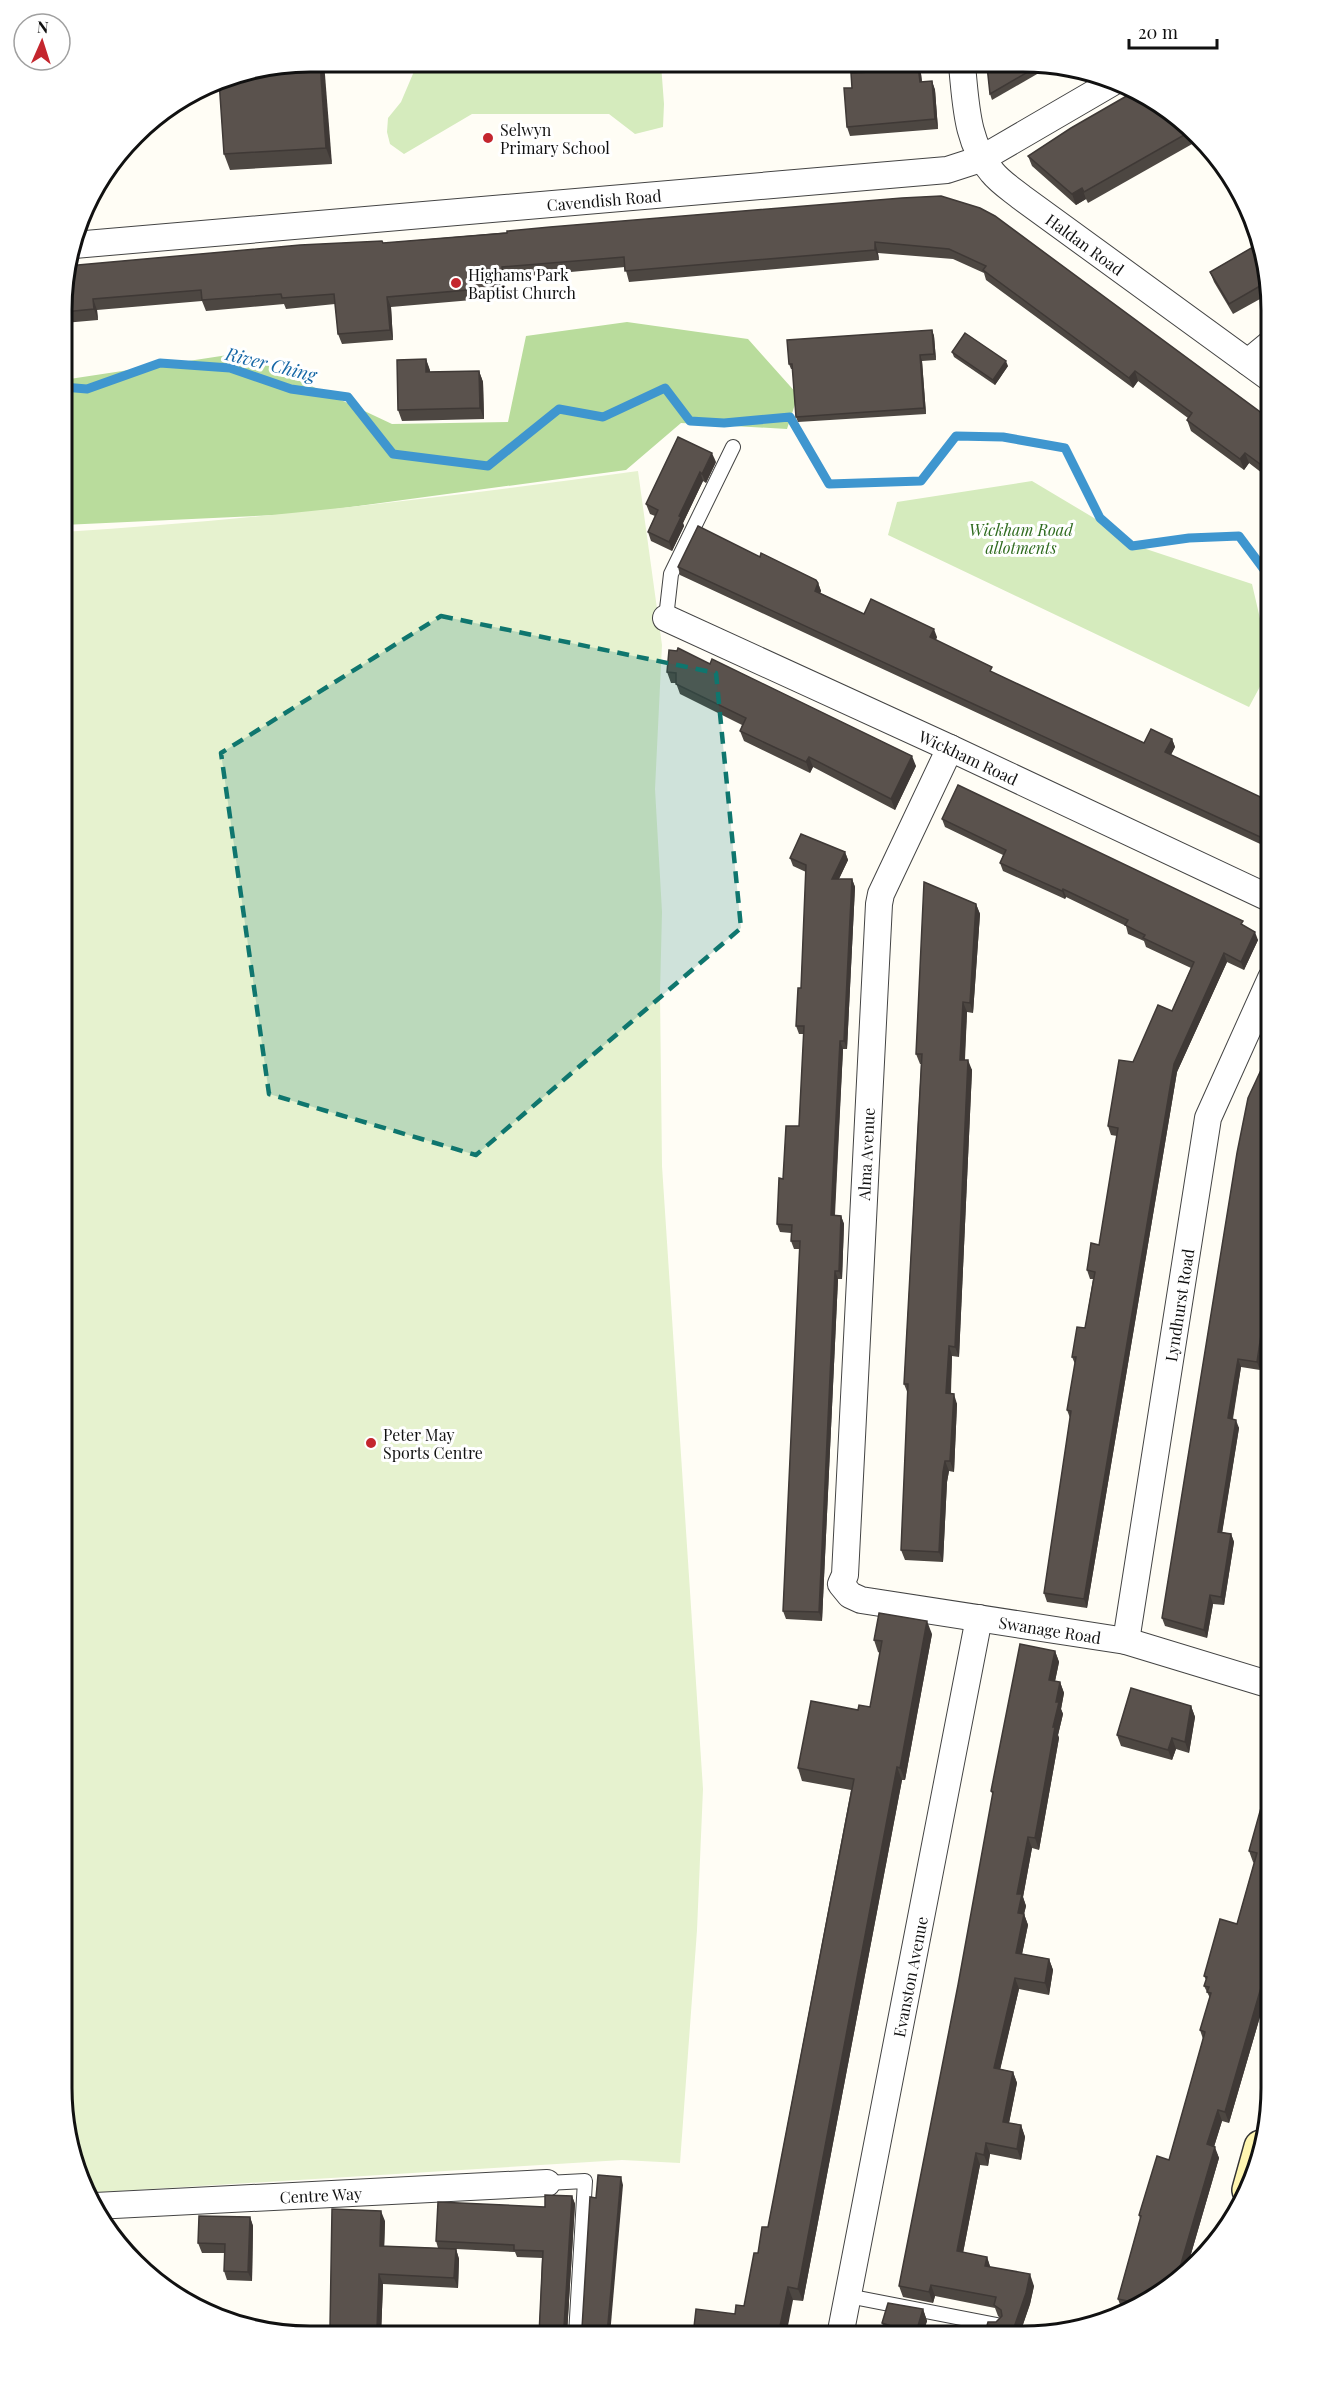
<svg xmlns="http://www.w3.org/2000/svg" width="1333" height="2398" font-family="'Playfair Display',serif">
<rect width="100%" height="100%" fill="#fffdf5"/>
<g fill="#d5ebbd">
<polygon points="418,62 661,64 664,104 663,127 635,134 609,114 472,114 404,154 390,144 387,132 388,118 401,102"/>
<polygon points="1032,481 1146,549 1252,584 1271,666 1249,707 888,535 897,502"/>
</g>
<polygon fill="#b9dc9c" points="627,322 748,339 798,395 787,429 681,423 626,470 299,514 63,525 63,380 241,353 392,424 508,422 526,336"/>
<path fill="#e6f2cf" d="M 638,471 L 662,645 L 655,789 L 662,912 L 660,993 L 662,1166 L 703,1789 L 697,1930 L 680,2163 L 622,2160 L 88,2193 L 75,2168 L 62,2088 L 63,532 C 256,520 447,497 638,471 Z"/>
<g fill="none" stroke-linecap="round" stroke-linejoin="round">
<polyline stroke="#3f96cf" stroke-width="9" points="63,387 87,389 160,363 230,368 291,389 348,397 393,454 488,466 559,409 603,417 665,388 690,421 724,423 790,417 829,484 921,481 956,436 1003,437 1065,448 1100,518 1132,546 1189,538 1239,536 1271,579"/>
<defs>
<g id="lane">
<polyline points="666,618 671,574 733,447"/>
<polyline points="547,2183 585,2181 576,2335"/>
<polyline points="848,2296 997,2325"/>
</g>
<g id="street">
<path id="s1" d="M 962,66 C 966,102 966,143 992,172 C 1000,182 1011,189 1021,197 L 1271,379"/>
<path id="s2" d="M 74,245 L 947,170 L 981,159 L 1115,81"/>
<polyline points="1248,362 1271,343"/>
<path id="s3" d="M 666,618 L 950,748 L 1271,899"/>
<path id="s4" d="M 950,748 L 881,894 L 879,904 L 845,1575 L 841,1584 L 850,1595 L 861,1600 L 1126,1641 L 1271,1685"/>
<path id="s5" d="M 1126,1641 L 1208,1118 L 1271,978"/>
<path id="s6" d="M 95,2206 L 547,2183"/>
<path id="s7" d="M 840,2336 L 979,1618"/>
</g>
<polyline id="secondary" points="1249,2190 1261,2147"/>
</defs>
<use href="#lane" stroke="#444" stroke-width="16"/>
<use href="#street" stroke="#444" stroke-width="28"/>
<use href="#secondary" stroke="#333" stroke-width="36"/>
<use href="#lane" stroke="#fff" stroke-width="14"/>
<use href="#street" stroke="#fff" stroke-width="26"/>
<use href="#secondary" stroke="#fff6b0" stroke-width="33"/>
</g>
<g fill="#4d4742">
<polygon points="310,62 332,164 230,170 224,154"/>
<polygon points="869,65 920,65 922,82 932,81 935,90 938,129 850,136 847,127 852,88 870,72"/>
<polygon points="987,66 1051,66 992,100 990,94"/>
<polygon points="1187,123 1201,139 1088,203 1086,199 1076,205 1032,166 1028,156"/>
<polygon points="902,198 1271,420 1271,480 1249,463 1244,470 1191,431 1187,420 1188,418 1138,381 1133,388 986,280 984,273 953,259 878,253 879,260 629,282 625,267 505,278 507,297 391,307 393,340 342,344 338,334 335,304 286,309 284,304 206,311 202,301 97,310 98,320 64,323 64,278 383,243"/>
<polygon points="1260,243 1269,294 1233,314 1214,282 1210,272"/>
<polygon points="932,330 934,336 936,360 922,361 926,414 798,422 796,417 793,369 791,369 789,364"/>
<polygon points="952,352 1008,366 995,385 954,357"/>
<polygon points="426,359 430,372 479,371 483,382 484,419 402,421 398,410"/>
<polygon points="716,462 706,483 703,481 683,523 684,526 672,551 651,541 648,532 655,516 650,514 646,504"/>
<polygon points="760,557 818,583 821,591 820,593 864,614 937,637 936,640 994,673 1144,743 1172,739 1175,747 1171,755 1271,802 1271,849 680,575 678,567"/>
<polygon points="669,650 916,766 895,810 813,767 810,773 744,741 740,731 742,725 680,694 676,683 671,683 667,672"/>
<polygon points="942,819 1245,926 1258,940 1244,970 1227,962 1177,1072 1087,1608 1047,1602 1044,1593 1070,1418 1067,1410 1075,1364 1072,1357 1085,1328 1093,1279 1090,1279 1087,1270 1099,1245 1117,1136 1111,1135 1108,1126 1133,1062 1172,1011 1191,968 1146,947 1144,941 1128,934 1126,926 1066,897 1065,899 1003,871 1000,863 1003,855 945,827"/>
<polygon points="845,852 848,860 839,879 852,879 855,887 847,1049 843,1049 835,1215 841,1216 844,1224 842,1279 838,1279 822,1621 786,1619 783,1611 800,1249 794,1249 791,1241 791,1233 780,1232 777,1224 783,1179 799,1126 804,1034 799,1034 796,1026 801,988 806,872 793,866 790,858"/>
<polygon points="976,904 980,914 973,1013 967,1012 965,1060 972,1070 959,1357 952,1356 951,1393 957,1404 954,1472 949,1471 947,1482 943,1562 905,1560 901,1550 908,1394 904,1384 921,1064 920,1064 916,1054"/>
<polygon points="1237,1153 1260,1370 1241,1367 1233,1419 1239,1428 1222,1532 1231,1534 1234,1542 1224,1605 1213,1604 1207,1638 1165,1626 1162,1618"/>
<polygon points="932,1634 905,1780 902,1780 803,2301 793,2300 735,2314 744,2306 758,2253 768,2227 851,1790 802,1781 798,1768 858,1710 870,1707 880,1653 878,1652 874,1640"/>
<polygon points="1055,1651 1059,1662 1055,1681 1060,1682 1064,1693 1061,1709 1063,1714 1058,1735 1059,1738 1039,1850 1032,1848 1023,1897 1026,1906 1024,1914 1028,1925 1022,1954 1049,1959 1053,1970 1049,1995 1019,1989 1000,2069 1013,2072 1017,2083 1009,2123 1021,2125 1025,2137 1021,2160 990,2154 988,2166 980,2165 963,2253 987,2257 990,2267 1034,2286 1030,2304 1019,2336 984,2336 1000,2318 998,2316 995,2308 935,2296 933,2303 903,2297 899,2286 958,1985 993,1796 991,1791"/>
<polygon points="1191,1706 1195,1717 1189,1753 1176,1749 1172,1760 1121,1746 1117,1735"/>
<polygon points="1271,1772 1271,1979 1229,2123 1222,2121 1214,2147 1219,2158 1186,2271 1161,2294 1125,2311 1122,2310 1118,2299 1140,2219 1139,2215 1169,2160 1203,2039 1200,2030 1210,1998 1204,1986 1206,1980 1204,1976 1237,1924 1254,1863 1253,1862 1249,1851"/>
<polygon points="572,2196 575,2204 567,2333 539,2335 542,2258 517,2257 515,2252 456,2249 459,2259 458,2288 383,2284 381,2335 332,2334 330,2327 385,2221 384,2246 438,2248 436,2241 545,2207"/>
<polygon points="250,2217 253,2226 252,2281 227,2280 224,2271 225,2253 202,2253 198,2243"/>
<polygon points="923,2309 927,2321 922,2336 888,2336 888,2335 886,2335 882,2323"/>
</g>
<g fill="#3f3936">
<polygon points="320,62 324,62 332,164 326,148"/>
<polygon points="918,65 920,65 923,92 920,82"/>
<polygon points="932,81 935,90 938,129 935,119"/>
<polygon points="1082,188 1086,199 1076,205 1072,194"/>
<polygon points="875,242 878,253 879,260 875,250"/>
<polygon points="502,267 505,278 507,297 503,287"/>
<polygon points="387,297 391,307 393,340 390,330"/>
<polygon points="93,299 97,310 98,320 94,309"/>
<polygon points="932,330 934,336 936,360 934,354"/>
<polygon points="920,355 922,361 926,414 924,408"/>
<polygon points="426,359 430,370 430,383 426,372"/>
<polygon points="1006,361 1008,366 995,385 993,380"/>
<polygon points="479,371 483,382 484,419 480,408"/>
<polygon points="1135,371 1138,381 1133,388 1129,378"/>
<polygon points="712,453 716,462 706,483 702,474"/>
<polygon points="1245,453 1249,463 1244,470 1240,459"/>
<polygon points="700,472 703,481 683,523 684,526 672,551 669,542 679,516"/>
<polygon points="818,583 821,591 818,599 815,591"/>
<polygon points="934,629 937,637 933,645 930,637"/>
<polygon points="1172,739 1175,747 1168,760 1165,752"/>
<polygon points="912,756 916,766 895,810 891,799"/>
<polygon points="809,757 813,767 810,773 806,762"/>
<polygon points="845,852 848,860 835,887 832,879"/>
<polygon points="852,879 855,887 847,1049 844,1041"/>
<polygon points="1063,889 1066,897 1065,899 1062,891"/>
<polygon points="976,904 980,914 973,1013 970,1003"/>
<polygon points="1255,932 1258,940 1244,970 1241,962"/>
<polygon points="1224,953 1227,962 1177,1072 1087,1608 1084,1599 1174,1064"/>
<polygon points="963,1002 967,1012 964,1070 960,1060"/>
<polygon points="840,1041 843,1049 834,1223 831,1215"/>
<polygon points="968,1060 972,1070 959,1357 955,1347"/>
<polygon points="841,1216 844,1224 842,1279 839,1271"/>
<polygon points="1271,1267 1271,1296 1260,1370 1257,1362"/>
<polygon points="835,1271 838,1279 822,1621 819,1612"/>
<polygon points="949,1346 952,1356 950,1403 946,1393"/>
<polygon points="1238,1359 1241,1367 1231,1427 1228,1418"/>
<polygon points="954,1394 957,1404 954,1472 950,1461"/>
<polygon points="1236,1420 1239,1428 1221,1540 1218,1532"/>
<polygon points="945,1461 949,1471 947,1482 943,1562 939,1552 943,1472"/>
<polygon points="1231,1534 1234,1542 1224,1605 1221,1597"/>
<polygon points="1210,1595 1213,1604 1207,1638 1204,1630"/>
<polygon points="927,1621 932,1634 905,1780 900,1768"/>
<polygon points="1055,1651 1059,1662 1053,1691 1049,1680"/>
<polygon points="1060,1682 1064,1693 1061,1709 1063,1714 1058,1735 1059,1738 1039,1850 1035,1838 1053,1727 1056,1702"/>
<polygon points="1191,1706 1195,1717 1189,1753 1185,1742"/>
<polygon points="1172,1738 1176,1749 1172,1760 1168,1750"/>
<polygon points="897,1767 902,1780 803,2301 798,2289"/>
<polygon points="1028,1837 1032,1848 1023,1897 1026,1906 1024,1914 1028,1925 1020,1964 1016,1953 1018,1913 1017,1894"/>
<polygon points="1271,1953 1271,1979 1229,2123 1225,2112"/>
<polygon points="1049,1959 1053,1970 1049,1995 1045,1983"/>
<polygon points="1015,1978 1019,1989 998,2079 994,2068"/>
<polygon points="1013,2072 1017,2083 1007,2133 1003,2122"/>
<polygon points="1218,2110 1222,2121 1211,2156 1207,2144"/>
<polygon points="1021,2125 1025,2137 1021,2160 1017,2149"/>
<polygon points="986,2143 990,2154 988,2166 984,2155"/>
<polygon points="1215,2147 1219,2158 1186,2271 1176,2281"/>
<polygon points="976,2153 980,2165 961,2263 957,2251"/>
<polygon points="621,2177 623,2185 610,2335 607,2335"/>
<polygon points="572,2196 575,2204 567,2334 564,2327"/>
<polygon points="381,2211 385,2221 384,2256 380,2246"/>
<polygon points="250,2217 253,2226 252,2281 248,2272"/>
<polygon points="456,2249 459,2259 458,2288 454,2278"/>
<polygon points="987,2257 991,2269 985,2266"/>
<polygon points="379,2274 383,2284 381,2335 379,2335 377,2329"/>
<polygon points="1030,2274 1034,2286 1030,2304 1019,2336 1011,2336"/>
<polygon points="931,2285 935,2296 933,2303 929,2292"/>
<polygon points="788,2287 793,2300 786,2336 778,2336"/>
<polygon points="923,2309 927,2321 922,2336 915,2336"/>
</g>
<g fill="#5a524d" stroke="#3f3936" stroke-width="1.5">
<polygon points="310,62 320,62 326,148 224,154 219,80"/>
<polygon points="869,65 918,65 920,82 932,81 935,119 847,127 844,88 852,88 851,73 870,72"/>
<polygon points="987,66 1038,66 990,94"/>
<polygon points="1137,90 1187,123 1193,130 1084,192 1082,188 1072,194 1028,156 1071,128"/>
<polygon points="941,196 980,208 995,216 1271,420 1271,472 1245,453 1240,459 1187,420 1192,413 1135,371 1129,378 983,270 986,266 949,249 875,242 875,250 625,271 624,257 502,267 503,287 387,297 390,330 338,334 334,294 282,298 281,294 202,300 201,290 93,299 94,309 64,312 64,278 67,266 300,245 382,241 383,243 507,233 507,231 550,227 902,198"/>
<polygon points="1260,243 1267,282 1229,304 1210,272"/>
<polygon points="932,330 934,354 920,355 924,408 796,417 792,364 789,364 787,340"/>
<polygon points="965,333 1006,361 993,380 952,352"/>
<polygon points="426,359 426,372 479,371 480,408 398,410 397,360"/>
<polygon points="678,437 712,453 702,474 700,472 679,516 681,517 669,542 648,532 658,510 646,504"/>
<polygon points="698,526 760,557 761,553 816,580 818,583 815,591 864,614 871,599 934,629 930,637 992,667 990,671 1144,743 1151,729 1172,739 1165,752 1271,802 1271,842 678,567"/>
<polygon points="678,648 710,664 712,659 912,756 891,799 809,757 806,762 740,731 746,718 676,684 676,673 667,672 669,650 677,651"/>
<polygon points="958,785 1243,921 1241,924 1255,932 1241,962 1224,953 1174,1064 1084,1599 1044,1593 1071,1411 1067,1410 1076,1357 1072,1357 1077,1327 1085,1328 1095,1272 1087,1270 1089,1257 1091,1243 1099,1245 1118,1128 1108,1126 1119,1060 1133,1062 1158,1005 1172,1011 1194,962 1143,938 1145,935 1125,925 1128,920 1063,889 1062,891 1000,863 1006,850 942,819"/>
<polygon points="801,834 845,852 832,879 852,879 844,1041 840,1041 831,1215 841,1216 839,1271 835,1271 819,1612 783,1611 800,1241 791,1241 792,1225 777,1224 779,1178 783,1179 786,1126 799,1126 804,1026 796,1026 798,988 801,988 806,865 790,858"/>
<polygon points="924,882 976,904 970,1003 963,1002 960,1060 968,1060 955,1347 949,1346 946,1393 954,1394 950,1461 945,1461 943,1472 939,1552 901,1550 908,1384 904,1384 922,1054 916,1054"/>
<polygon points="1268,1055 1271,1057 1271,1267 1257,1362 1238,1359 1228,1418 1236,1420 1218,1532 1231,1534 1221,1597 1210,1595 1204,1630 1162,1618 1237,1153 1248,1098"/>
<polygon points="879,1613 927,1621 900,1768 897,1767 798,2289 788,2287 778,2336 693,2336 696,2309 735,2314 736,2305 744,2306 754,2253 758,2253 762,2227 768,2227 854,1779 798,1768 811,1701 858,1710 859,1705 870,1707 882,1641 874,1640"/>
<polygon points="1020,1644 1055,1651 1049,1680 1060,1682 1056,1702 1059,1702 1053,1727 1055,1727 1035,1838 1028,1837 1017,1894 1022,1894 1018,1913 1024,1914 1016,1953 1049,1959 1045,1983 1015,1978 994,2068 1013,2072 1003,2122 1021,2125 1017,2149 986,2143 984,2155 976,2153 957,2251 987,2257 985,2266 1030,2274 1026,2293 1011,2336 984,2336 988,2322 996,2322 1002,2316 1001,2310 994,2305 996,2297 931,2285 929,2292 899,2286 958,1985 993,1792 991,1791"/>
<polygon points="1131,1688 1191,1706 1185,1742 1172,1738 1168,1750 1117,1735"/>
<polygon points="1271,1772 1271,1953 1225,2112 1218,2110 1207,2144 1215,2147 1176,2281 1161,2294 1124,2313 1128,2301 1118,2299 1141,2216 1139,2215 1157,2156 1169,2160 1205,2032 1200,2030 1211,1993 1207,1992 1209,1987 1204,1986 1207,1977 1204,1976 1220,1919 1237,1924 1257,1853 1249,1851"/>
<polygon points="598,2175 621,2177 607,2335 576,2335 580,2333 582,2328 590,2197 596,2198"/>
<polygon points="545,2195 572,2196 564,2327 569,2335 539,2335 543,2251 514,2250 514,2245 436,2241 438,2202 545,2207"/>
<polygon points="332,2209 381,2211 380,2246 456,2249 454,2278 379,2274 377,2329 330,2327"/>
<polygon points="199,2216 250,2217 248,2272 224,2271 225,2244 198,2243"/>
<polygon points="888,2303 923,2309 915,2336 888,2336 891,2326 882,2323"/>
</g>
<path fill="#0f766e" fill-opacity="0.2" stroke="#0f766e" stroke-width="4.5" stroke-dasharray="12 8" stroke-linejoin="round" d="M 441,616 L 716,673 L 741,928 L 476,1155 L 269,1094 L 221,753 Z"/>
<g fill="#c4262e" stroke="#fff" stroke-width="2">
<circle cx="488" cy="138" r="6"/>
<circle cx="456" cy="283" r="6"/>
<circle cx="371" cy="1443" r="6"/>
</g>
<g text-anchor="middle" dominant-baseline="central" stroke-width="6" stroke-linejoin="round" paint-order="stroke">
<g font-size="16" fill="#111" stroke="#fff" text-anchor="start">
<text x="500" y="129">Selwyn<tspan x="500" dy="18">Primary School</tspan></text>
<text x="468" y="274">Highams Park<tspan x="468" dy="18">Baptist Church</tspan></text>
<text x="383" y="1434">Peter May<tspan x="383" dy="18">Sports Centre</tspan></text>
</g>
<g font-size="16" fill="#111" stroke="#fff">
<text stroke="none"><textPath href="#s2" startOffset="532">Cavendish Road</textPath></text>
<text stroke="none"><textPath href="#s1" startOffset="230">Haldan Road</textPath></text>
<text stroke="none"><textPath href="#s3" startOffset="333">Wickham Road</textPath></text>
<text transform="translate(866 1154) rotate(-87)">Alma Avenue</text>
<text stroke="none"><textPath href="#s5" startOffset="340">Lyndhurst Road</textPath></text>
<text stroke="none"><textPath href="#s4" startOffset="1071">Swanage Road</textPath></text>
<text stroke="none"><textPath href="#s7" startOffset="366">Evanston Avenue</textPath></text>
<text stroke="none"><textPath href="#s6" startOffset="226">Centre Way</textPath></text>
</g>
<g font-size="16" font-style="italic" fill="#2f6b1f" stroke="#fff">
<text x="1021" y="529">Wickham Road<tspan x="1021" dy="18">allotments</tspan></text>
</g>
<g font-size="18" font-style="italic" fill="#1768a6" stroke="#fff">
<text transform="translate(271 364) rotate(14)">River Ching</text>
</g>
</g>
<path d="M0 0H1333V2398H0ZM310 72H1023A238 238 0 0 1 1261 310V2088A238 238 0 0 1 1023 2326H310A238 238 0 0 1 72 2088V310A238 238 0 0 1 310 72Z" fill="#fff" fill-rule="evenodd"/>
<path fill="none" stroke="#111" stroke-width="3" d="M310 72H1023A238 238 0 0 1 1261 310V2088A238 238 0 0 1 1023 2326H310A238 238 0 0 1 72 2088V310A238 238 0 0 1 310 72Z"/>
<g transform="translate(42 42) rotate(3)"><circle r="28" fill="#ffffff" stroke="#a0a0a0" stroke-width="1.5"/>
<path d="M0-4.5L10 22L0 15L-10 22Z" fill="#c4262e"/>
<text y="-9" font-size="16" font-weight="bold" text-anchor="middle" fill="#111111">N</text>
</g>
<path d="M1129 39v9h88v-9" fill="none" stroke="#111111" stroke-width="3"/>
<text x="1138" y="39" font-size="18" fill="#111111" stroke="#ffffff" stroke-width="4.5" paint-order="stroke">20 m</text>
</svg>
